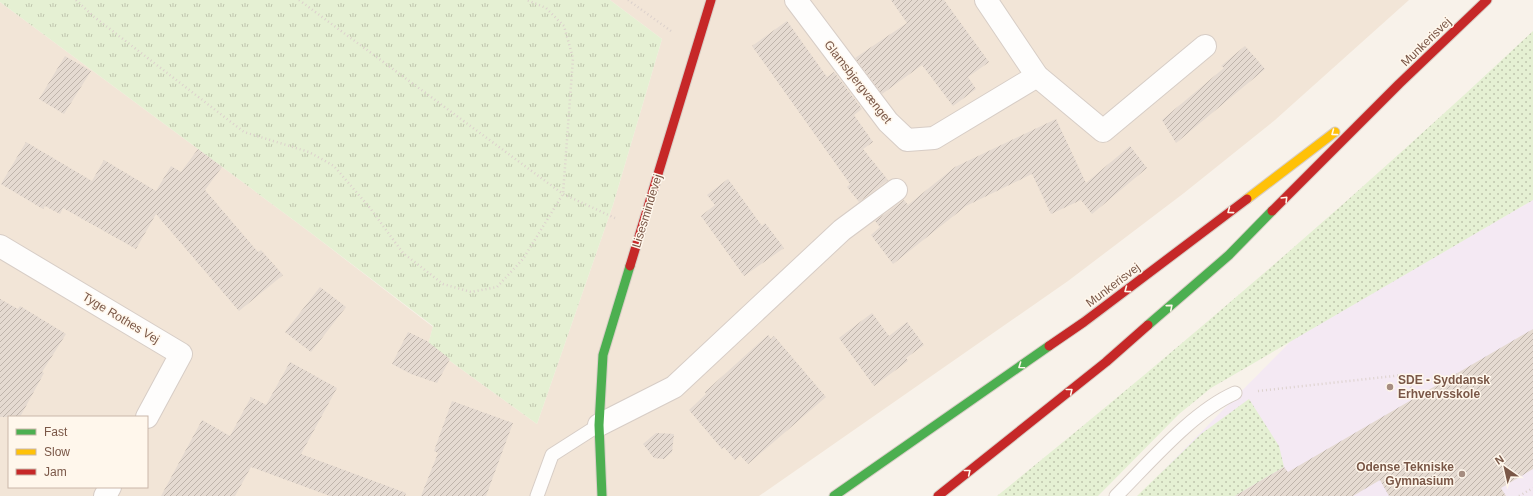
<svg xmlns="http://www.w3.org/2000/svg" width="1533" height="496" font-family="Arial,sans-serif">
<defs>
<pattern id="grass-dots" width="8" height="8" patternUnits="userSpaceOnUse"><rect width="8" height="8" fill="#e5f0d3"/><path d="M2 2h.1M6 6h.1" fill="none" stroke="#bfc5ad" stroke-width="1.8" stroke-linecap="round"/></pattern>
<pattern id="park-tufts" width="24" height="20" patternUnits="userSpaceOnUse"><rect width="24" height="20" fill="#e5f0d3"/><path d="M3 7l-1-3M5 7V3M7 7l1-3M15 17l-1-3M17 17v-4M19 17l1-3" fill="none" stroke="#bfc5ad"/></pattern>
<pattern id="building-hatch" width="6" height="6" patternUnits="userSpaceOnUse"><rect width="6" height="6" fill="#e5dad1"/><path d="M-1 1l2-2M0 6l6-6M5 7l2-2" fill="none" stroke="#bfb4ab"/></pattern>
</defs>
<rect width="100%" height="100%" fill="#f8f2ea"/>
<path fill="#f2e5d7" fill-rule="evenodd" d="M 610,0 L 1409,0 L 1275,120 L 1184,193 L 1068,281 L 759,496 L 0,496 L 0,2 L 307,230 L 433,327 L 428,345 L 537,424 L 613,205 L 662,39 ZM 9,417 L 147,417 L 147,487 L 9,487 Z"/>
<polygon fill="#f4e9f3" points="1533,200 1533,496 1138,496 1293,339"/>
<g fill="url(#grass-dots)">
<path d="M 1533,31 L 1533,200 L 1211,388 L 1179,414 L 1098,496 L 997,496 C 1181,347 1361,193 1533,31 Z"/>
<polygon points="1249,399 1279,446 1284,467 1235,496 1137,496 1201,434"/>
</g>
<polygon fill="url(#park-tufts)" points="0,0 610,0 662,39 613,205 537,424 428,345 433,326 307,230 0,2"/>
<g fill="url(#building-hatch)">
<polygon points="891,0 944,0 989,62 968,77 976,89 953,106 922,65 882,94 855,58 907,23"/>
<polygon points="787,21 827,77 834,72 862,109 854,115 873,142 863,149 888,180 859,202 847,187 850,184 752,46"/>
<polygon points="1245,46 1265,69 1176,143 1162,120 1224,68 1221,66"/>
<polygon points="65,56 91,71 64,114 39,99"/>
<polygon points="1056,119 1086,183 1130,146 1147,168 1092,214 1081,200 1051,214 1032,174 966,206 893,264 871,235 880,227 875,221 904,200 908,205 955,167"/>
<polygon points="26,142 92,181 104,160 156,191 171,166 181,172 198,149 222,167 205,190 258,252 261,250 283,275 239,311 156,214 136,249 63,208 60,214 45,206 43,209 1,184"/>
<polygon points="728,179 762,226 765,223 784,248 744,276 701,216 715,205 707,195"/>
<polygon points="320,287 346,307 311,352 285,332"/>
<polygon points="0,299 18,309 20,306 66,334 42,372 44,373 20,417 0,417"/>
<polygon points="872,313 889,336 907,322 924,345 906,358 908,361 874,386 839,338"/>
<polygon points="1533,329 1533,469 1501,488 1506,496 1389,496 1380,480 1353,496 1235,496 1284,467 1288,472"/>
<polygon points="408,332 427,341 450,359 437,383 411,374 392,364"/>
<polygon points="768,335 771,339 774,336 826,397 748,464 740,455 735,460 724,447 722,449 689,410 706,394 705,392"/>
<polygon points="290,362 337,388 301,454 406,493 405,496 330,496 251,467 235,496 161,496 202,420 230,436 251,397 266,405"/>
<polygon points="452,401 513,423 486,496 421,496 438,453 434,451"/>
<polygon points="656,433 674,434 672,452 664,459 654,458 643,444"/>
</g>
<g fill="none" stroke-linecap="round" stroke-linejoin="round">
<defs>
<g id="lane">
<polyline points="537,496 552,455 599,425"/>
<path d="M 1116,496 C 1150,462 1192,412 1235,393"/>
</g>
<g id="street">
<polyline points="796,0 888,122 907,140 934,138 1037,76"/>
<polyline points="986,0 1037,76 1103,131 1205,46"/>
<polyline points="0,246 181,354 147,417"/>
<polyline points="599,425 674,387 842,230 896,190"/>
<polyline points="105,496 110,487"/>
</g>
<g id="fast">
<polyline points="1148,325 1229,255 1272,211"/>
<polyline points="602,496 599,425 603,355 630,266"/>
<polyline points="834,496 1049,346"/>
</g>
<polyline id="slow" points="1247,199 1335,132"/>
<g id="jam">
<polyline points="1272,211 1399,84 1487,0"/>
<polyline points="630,266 711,0"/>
<polyline points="1049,346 1084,322 1247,199"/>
<polyline points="938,496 1106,362 1148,325"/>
</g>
</defs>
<use href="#lane" stroke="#d7cdc6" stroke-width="15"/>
<use href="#street" stroke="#d7cdc6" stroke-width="24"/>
<use href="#fast" stroke="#d8cec6" stroke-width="11"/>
<use href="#slow" stroke="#d8cec6" stroke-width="11"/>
<use href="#jam" stroke="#d8cec6" stroke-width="11"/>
<g stroke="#dcd1cc" stroke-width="2.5" stroke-dasharray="1 3" stroke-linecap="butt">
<polyline points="76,0 93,16 244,132 309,152 334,166 370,208 403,253 443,284 471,292 497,287 523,259 563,194 573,58 564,26 546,8 527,0"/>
<polyline points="299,0 563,194 615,218"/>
<polyline points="628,0 671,31"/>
<polyline points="1258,391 1403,375 1417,397"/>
<polyline points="1519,496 1533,488"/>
</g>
<use href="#lane" stroke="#fefdfc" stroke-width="13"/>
<use href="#street" stroke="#fefdfc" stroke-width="22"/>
<use href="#fast" stroke="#4caf50" stroke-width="9"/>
<use href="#slow" stroke="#ffc107" stroke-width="9"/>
<use href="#jam" stroke="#c62828" stroke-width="9"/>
</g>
<defs><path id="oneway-chevron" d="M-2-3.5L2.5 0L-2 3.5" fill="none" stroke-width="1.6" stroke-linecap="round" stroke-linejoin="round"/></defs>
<g stroke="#fff7ec">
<use href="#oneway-chevron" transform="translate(1334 133) rotate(143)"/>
<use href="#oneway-chevron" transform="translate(1285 199) rotate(-45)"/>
<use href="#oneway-chevron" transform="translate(1230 211) rotate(143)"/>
<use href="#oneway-chevron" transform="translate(1127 290) rotate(143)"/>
<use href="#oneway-chevron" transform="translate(1170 307) rotate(-41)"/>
<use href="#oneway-chevron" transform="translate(1021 366) rotate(145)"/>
<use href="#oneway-chevron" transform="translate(1070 391) rotate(-39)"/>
<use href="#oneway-chevron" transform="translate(968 472) rotate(-39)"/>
</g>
<g fill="#a68d80" stroke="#fff7ec" stroke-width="1.5">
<circle cx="1390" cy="387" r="4"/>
<circle cx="1462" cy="474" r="4"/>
</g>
<g text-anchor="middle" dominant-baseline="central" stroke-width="3" stroke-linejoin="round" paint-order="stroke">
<g font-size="12" fill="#7a5747" stroke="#fff7ec">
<text transform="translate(1426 42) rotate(-44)">Munkerisvej</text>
<text transform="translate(858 82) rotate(52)">Glamsbjergvænget</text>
<text transform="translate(647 211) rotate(-73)">Lisesmindevej</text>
<text transform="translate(1113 285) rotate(-37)">Munkerisvej</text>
<text transform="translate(121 318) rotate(31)">Tyge Rothes Vej</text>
</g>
<g font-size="12" font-weight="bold" fill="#7a5747" stroke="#fff7ec" text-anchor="start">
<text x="1398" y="380">SDE - Syddansk<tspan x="1398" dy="14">Erhvervsskole</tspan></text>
<text x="1454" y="467" text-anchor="end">Odense Tekniske<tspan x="1454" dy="14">Gymnasium</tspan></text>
</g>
</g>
<rect x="8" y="416" width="140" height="72" fill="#fff7ec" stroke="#cab7aa"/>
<rect x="16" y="429" width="20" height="6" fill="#4caf50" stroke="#cab7aa"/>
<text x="44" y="436" font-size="12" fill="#7a5747">Fast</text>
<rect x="16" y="449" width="20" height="6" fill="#ffc107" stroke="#cab7aa"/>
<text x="44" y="456" font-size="12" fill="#7a5747">Slow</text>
<rect x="16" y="469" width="20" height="6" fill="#c62828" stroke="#cab7aa"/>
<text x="44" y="476" font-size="12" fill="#7a5747">Jam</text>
<g transform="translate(1505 468) rotate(326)" stroke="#fff7ec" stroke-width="3" paint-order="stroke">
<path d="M0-3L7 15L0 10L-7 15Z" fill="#7a5747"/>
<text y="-6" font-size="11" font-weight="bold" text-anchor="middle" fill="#7a5747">N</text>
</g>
</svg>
